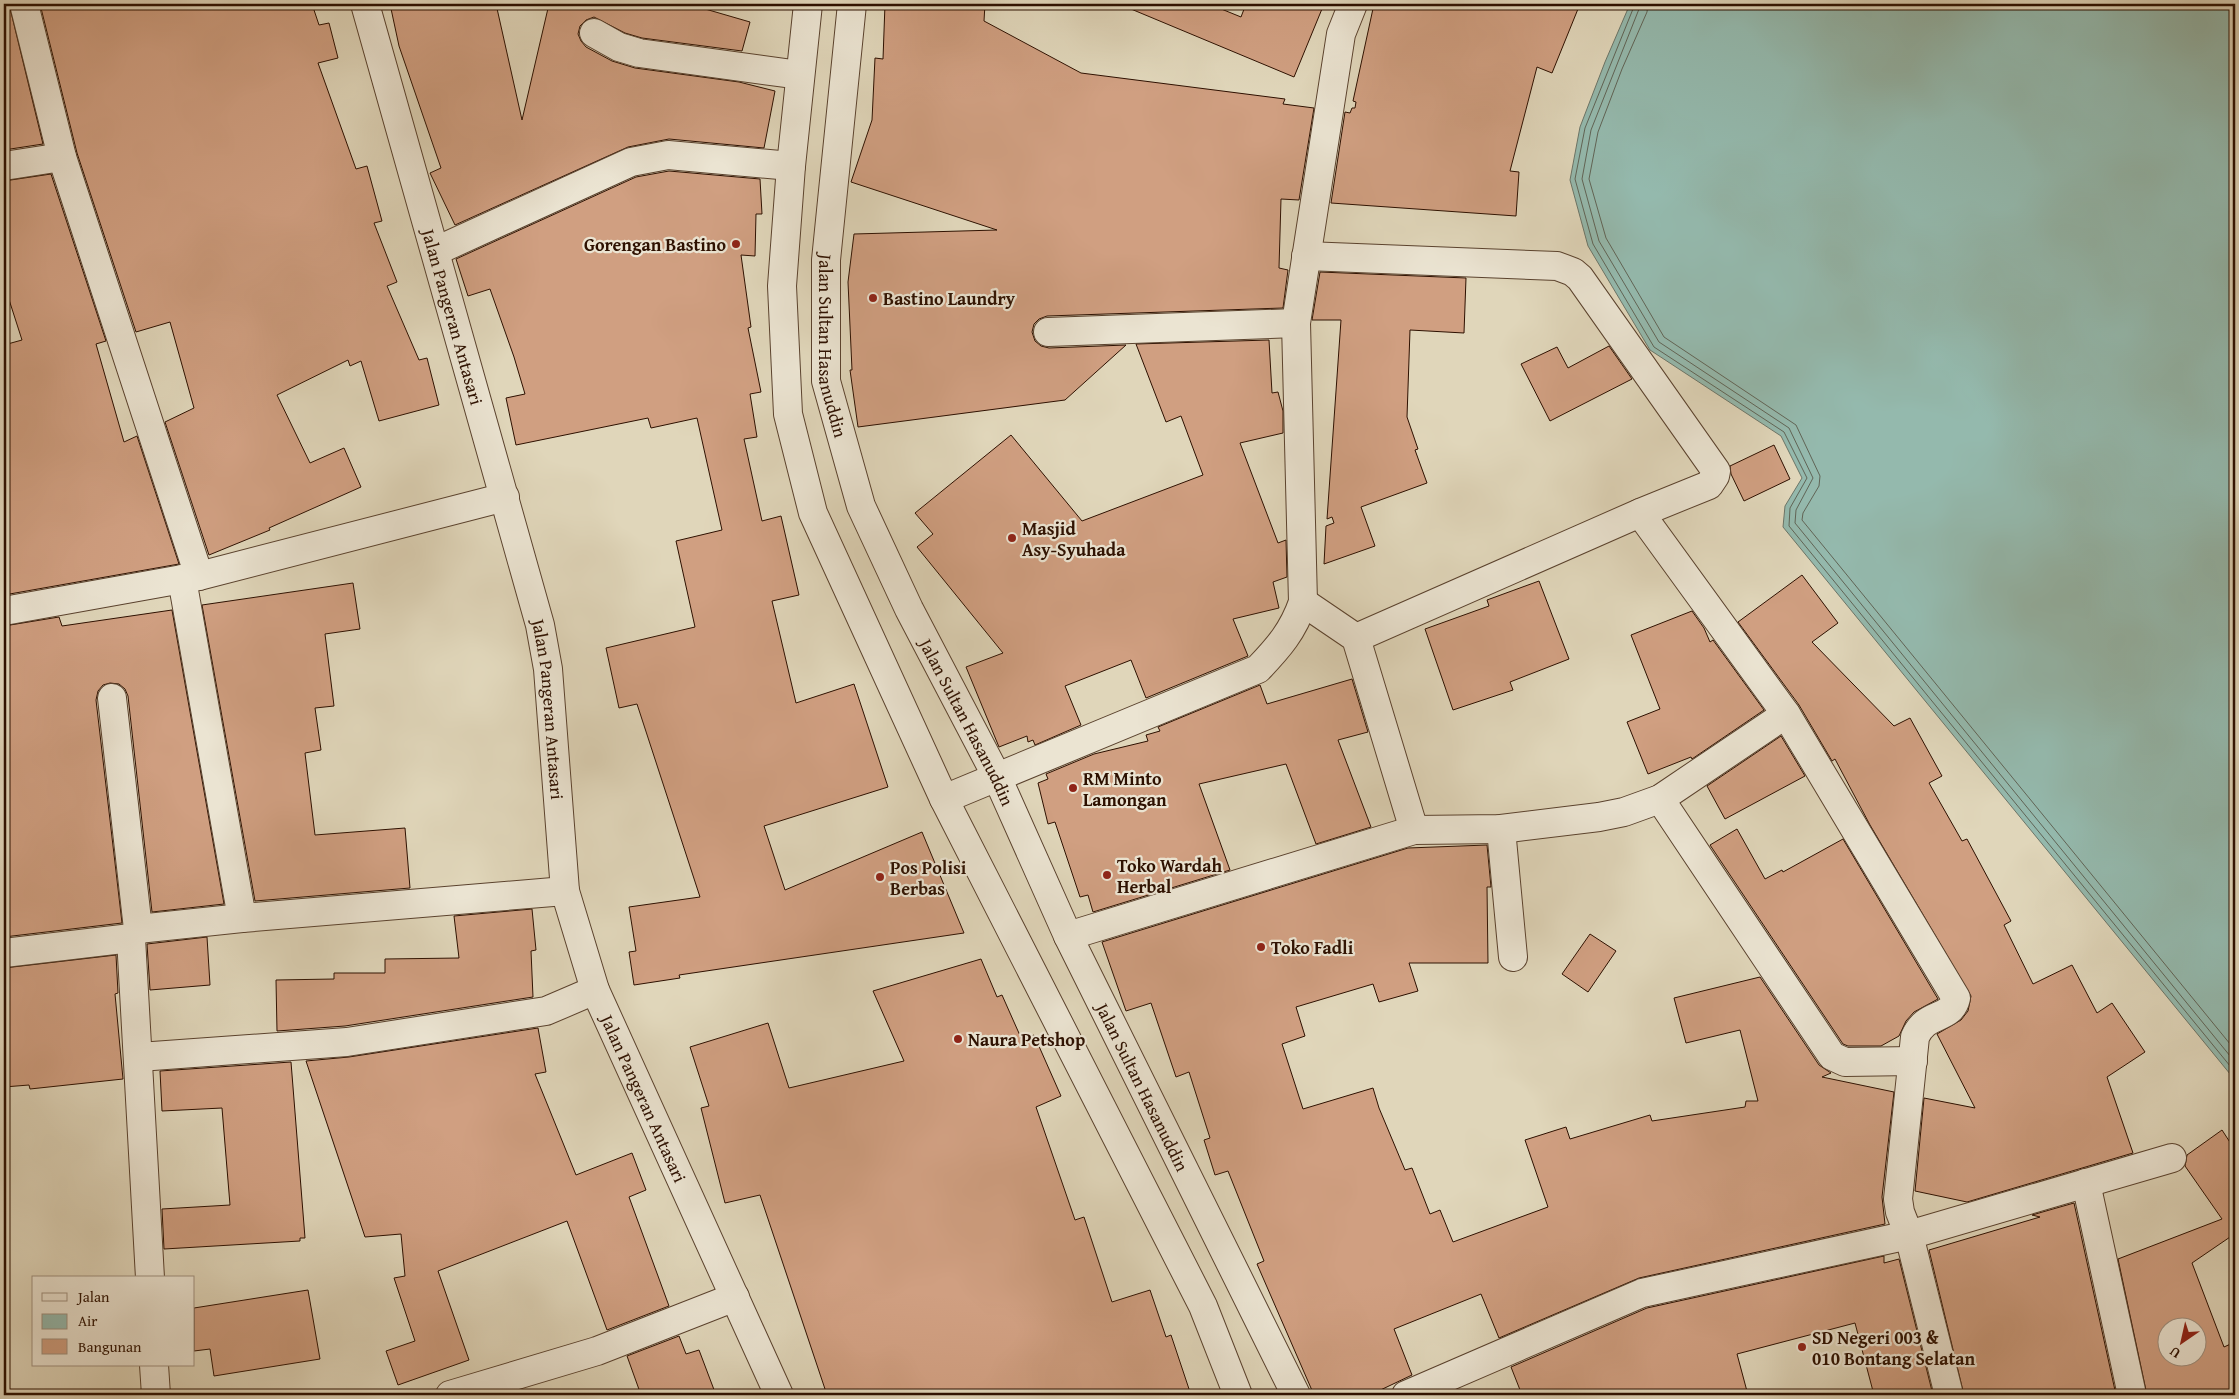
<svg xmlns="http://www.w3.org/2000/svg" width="2239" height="1399" font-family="'Gentium Book Plus',serif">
<rect width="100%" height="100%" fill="#e0d6ba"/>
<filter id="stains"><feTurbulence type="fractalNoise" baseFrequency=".004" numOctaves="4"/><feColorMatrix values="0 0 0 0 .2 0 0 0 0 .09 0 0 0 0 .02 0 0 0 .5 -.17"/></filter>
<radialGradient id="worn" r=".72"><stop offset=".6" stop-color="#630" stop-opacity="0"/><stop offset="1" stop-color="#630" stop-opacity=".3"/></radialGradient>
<polygon fill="#94b9ad" stroke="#6b7568" points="1630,4 2235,4 2235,1080 1783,527 1785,506 1802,478 1781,436 1650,350 1588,246 1570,180 1580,127 1605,62"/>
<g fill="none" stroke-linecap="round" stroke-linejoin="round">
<g stroke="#606456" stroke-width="1">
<polyline points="1635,4 1585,128 1575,179 1593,244 1654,347 1784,432 1807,478 1790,508 1789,526 2235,1072"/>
<polyline points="1641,4 1591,130 1582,179 1599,241 1659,342 1789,428 1813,478 1796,510 1795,523 2235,1062"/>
<polyline points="1648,4 1647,12 1622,69 1598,132 1589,179 1606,238 1664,337 1796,425 1820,476 1819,486 1803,513 1802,520 2235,1050"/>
</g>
</g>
<g fill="#d09f81" stroke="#2d1000" fill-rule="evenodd">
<polygon points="4,4 9,4 43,144 4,150"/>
<polygon points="40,4 312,4 319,25 329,23 338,58 318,63 356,169 367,166 382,221 374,223 397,282 387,286 419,360 427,358 439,405 379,421 361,361 350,366 348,360 277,395 310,463 344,448 361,487 269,528 270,530 209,555 165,422 194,408 170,322 136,332 77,153"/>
<polygon points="390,4 496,4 522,120 549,4 688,4 750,22 742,51 642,38 625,33 594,17 586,20 580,26 578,34 581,41 586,47 612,61 635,68 739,82 775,91 764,148 669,139 628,147 455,225 430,173 441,168 399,46"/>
<polygon points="885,4 985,4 984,21 1081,73 1285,99 1283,104 1314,108 1299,200 1281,199 1279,268 1288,270 1283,308 1047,316 1039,319 1034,324 1032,332 1035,341 1041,346 1049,348 1126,345 1065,400 858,427 850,370 852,370 848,282 854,234 997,230 851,182 872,120 875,58 883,59"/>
<polygon points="1119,4 1209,4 1241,17 1246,4 1324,4 1294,77"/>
<polygon points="1374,4 1580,4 1552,73 1537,67 1510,171 1519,172 1516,216 1331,203 1345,112 1350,113 1352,108 1355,108 1356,102 1353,101"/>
<polygon points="669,171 760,179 762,214 756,214 755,256 741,255 751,327 748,328 761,392 750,394 757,437 744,439 762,521 781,516 799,595 772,601 796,703 854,684 888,787 764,826 785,890 922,832 964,933 679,975 680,978 634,985 629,952 636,951 629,907 700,897 637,704 619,708 606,648 695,627 676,541 722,530 697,418 651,428 648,418 516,445 506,398 525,394 514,357 490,289 468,296 456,259 636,177"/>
<polygon points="51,174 106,341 96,344 124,442 137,436 179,564 4,595 4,345 22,340 4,284 4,181"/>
<polygon points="1320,272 1466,278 1464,333 1410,330 1407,417 1418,449 1415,450 1427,483 1361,507 1375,546 1324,564 1326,526 1334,523 1332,517 1327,519 1341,320 1312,320"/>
<polygon points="1269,340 1272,393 1278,392 1283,411 1283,433 1240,443 1278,543 1286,540 1287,577 1273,582 1279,608 1233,619 1248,656 1146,698 1131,660 1065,686 1081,725 1035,745 1033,740 1028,742 1027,736 999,747 966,667 1003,653 917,547 933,534 915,513 1011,435 1082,521 1203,475 1181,416 1166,422 1136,344"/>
<polygon points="1609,346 1632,379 1550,421 1521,364 1557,347 1568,368"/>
<polygon points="1774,445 1790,479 1744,501 1731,474 1730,466"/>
<polygon points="1802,575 1838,623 1812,642 1894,726 1910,718 1942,776 1929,783 1962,841 1967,839 2011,921 2004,925 2033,984 2072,965 2097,1013 2112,1003 2145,1052 2107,1077 2133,1153 1967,1202 1915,1191 1924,1098 1975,1108 1937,1034 1961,1020 1968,1011 1971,996 1870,825 1835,759 1832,761 1799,705 1738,622"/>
<polygon points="1539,581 1569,659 1510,682 1513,690 1453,710 1425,629 1489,606 1487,600"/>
<polygon points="353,583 360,629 325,634 334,706 315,708 321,750 305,753 315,835 405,828 410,888 255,901 202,605"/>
<polygon points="172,610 224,904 152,912 128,696 125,689 119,684 110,683 103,685 98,691 96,700 122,923 4,937 4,626 59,617 62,626"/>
<polygon points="1692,611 1704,628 1710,642 1713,640 1764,710 1692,759 1691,757 1648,774 1627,722 1660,709 1631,635"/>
<polygon points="1352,679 1368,732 1338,740 1371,827 1316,844 1286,764 1199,784 1230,870 1093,912 1088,895 1080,897 1055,822 1048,824 1038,783 1048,779 1046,774 1094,754 1148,741 1146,735 1160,731 1158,727 1260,685 1267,704"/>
<polygon points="1781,736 1805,776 1725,819 1707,786"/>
<polygon points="1737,829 1765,879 1782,870 1783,872 1843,839 1938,999 1914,1012 1906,1021 1899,1036 1881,1046 1848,1046 1843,1044 1710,845"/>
<polygon points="1487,845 1491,887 1487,887 1488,963 1409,963 1418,991 1379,1002 1373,984 1296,1007 1305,1036 1282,1044 1303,1109 1373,1088 1379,1108 1405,1170 1412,1168 1430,1214 1440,1210 1453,1242 1548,1207 1525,1140 1566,1127 1570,1139 1650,1115 1652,1121 1745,1107 1746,1101 1758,1101 1740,1030 1686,1043 1674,998 1760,977 1819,1065 1831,1073 1822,1077 1894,1092 1882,1197 1885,1224 1639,1278 1499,1338 1481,1294 1394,1329 1412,1375 1370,1395 1314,1395 1257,1264 1264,1261 1228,1171 1215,1175 1204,1140 1210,1138 1189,1072 1176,1077 1151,1003 1126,1011 1102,942 1408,848"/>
<polygon points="532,909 536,950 531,951 533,997 345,1026 277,1031 276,980 334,979 334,973 385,973 385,959 459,958 454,916"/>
<polygon points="1590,934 1616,951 1588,992 1562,974"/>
<polygon points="207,937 210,985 150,990 147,944"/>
<polygon points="116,955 118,993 115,994 123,1079 30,1089 29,1085 4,1087 4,1033 8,1033 4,994 4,968"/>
<polygon points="981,959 997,997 1002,995 1022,1040 1034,1035 1061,1096 1036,1107 1075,1220 1084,1217 1112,1302 1150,1290 1166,1337 1171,1335 1191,1395 827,1395 760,1195 725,1203 701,1108 709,1106 690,1047 768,1023 789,1088 904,1061 873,991"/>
<polygon points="538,1028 546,1072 535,1074 576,1175 632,1153 646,1190 629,1197 669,1306 607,1330 567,1221 438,1271 469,1360 398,1385 386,1351 415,1341 394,1278 405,1276 401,1234 365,1237 306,1061 349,1057"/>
<polygon points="291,1062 305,1238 300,1238 300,1241 164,1249 162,1209 230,1205 222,1108 162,1111 160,1071"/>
<path d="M 2222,1130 L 2235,1150 L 2235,1238 L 2233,1235 L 2192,1263 L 2224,1347 L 2235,1342 L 2235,1395 L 2147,1395 L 2118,1259 L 2222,1219 L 2185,1166 L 2187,1155 ZM 2166,1326 L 2196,1326 L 2196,1356 L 2166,1356 Z"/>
<polygon points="2074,1203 2116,1395 1964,1395 1929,1250 2040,1217 2032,1215"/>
<polygon points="1884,1256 1884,1263 1899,1259 1933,1395 1874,1395 1855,1323 1737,1354 1748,1395 1522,1395 1511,1367 1647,1308"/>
<polygon points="308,1290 320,1359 214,1376 210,1349 194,1351 194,1308"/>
<polygon points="679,1336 686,1354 699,1350 716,1395 641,1395 627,1356"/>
</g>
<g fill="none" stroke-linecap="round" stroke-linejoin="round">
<defs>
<g id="minor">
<polyline points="24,4 62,157 199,576"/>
<path id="s1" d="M 365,4 L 540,625 L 548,669 L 565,891 L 595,990 L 779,1395"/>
<polyline points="594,33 619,47 639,53 800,75"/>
<polyline points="4,166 62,157"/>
<polyline points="436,251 631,162 668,155 791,166"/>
<polyline points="1306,256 1557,266 1573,272 1580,278 1716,471 1715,476 1709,485 1640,513 1356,638"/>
<polyline points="1048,332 1296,323"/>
<path d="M 1640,513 L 1786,714 L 1956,998 C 1951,1021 1926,1011 1915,1037 L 1898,1199 L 1900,1212 L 1909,1235 L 1949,1395"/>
<polyline points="182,579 242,918"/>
<polyline points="1303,602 1356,638 1414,830"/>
<polyline points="4,611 199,576 505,497"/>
<polyline points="112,698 138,929"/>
<path d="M 944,799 L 1258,669 C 1279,647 1293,631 1303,602 L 1296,323 L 1341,34 L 1353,4"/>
<polyline points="1660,799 1832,1056 1845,1062 1913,1061"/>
<polyline points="1501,829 1513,957"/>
<polyline points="1068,936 1414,830 1501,829 1599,817 1624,812 1660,799 1786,714"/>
<polyline points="131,938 150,1278"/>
<polyline points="4,953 131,938 138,929 242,918 565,891"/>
<polyline points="139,1057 347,1042 546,1011 595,990"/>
<polyline points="2086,1183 2132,1395"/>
<polyline points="154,1365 156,1395"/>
<polyline points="450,1395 597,1351 735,1297"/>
<polyline points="1406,1395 1642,1293 1909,1235 2172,1158"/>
</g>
<g id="tertiary">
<polyline points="808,4 791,166 782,286 788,414 813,513 944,799 1203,1306 1238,1395"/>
<path id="s2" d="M 852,4 L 826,260 L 826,381 L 861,506 L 909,609 L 997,777 L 1068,936 L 1296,1395"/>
</g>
</defs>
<use href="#minor" stroke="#5a422e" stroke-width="30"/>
<use href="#tertiary" stroke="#5a422e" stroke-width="30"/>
<use href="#minor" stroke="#ebe4d2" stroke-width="28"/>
<use href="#tertiary" stroke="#ebe4d2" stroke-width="28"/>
</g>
<g fill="#8f2418" stroke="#ebe4d2" stroke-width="2">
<circle cx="736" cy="244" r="5"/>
<circle cx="873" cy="298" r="5"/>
<circle cx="1012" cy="538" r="5"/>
<circle cx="1073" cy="788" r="5"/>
<circle cx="1107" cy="875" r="5"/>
<circle cx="880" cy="877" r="5"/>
<circle cx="1261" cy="947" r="5"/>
<circle cx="958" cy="1039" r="5"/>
<circle cx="1802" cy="1347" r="5"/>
</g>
<g text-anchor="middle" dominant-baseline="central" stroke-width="4.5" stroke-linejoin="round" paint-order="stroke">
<g font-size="18" font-weight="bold" fill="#2d1000" stroke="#ebe4d2" text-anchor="start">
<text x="726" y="244" text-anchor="end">Gorengan Bastino</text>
<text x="883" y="298">Bastino Laundry</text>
<text x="1022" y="528">Masjid<tspan x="1022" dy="21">Asy-Syuhada</tspan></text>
<text x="1083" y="778">RM Minto<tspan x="1083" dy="21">Lamongan</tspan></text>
<text x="1117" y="865">Toko Wardah<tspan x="1117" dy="21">Herbal</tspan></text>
<text x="890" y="867">Pos Polisi<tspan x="890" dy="21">Berbas</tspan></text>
<text x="1271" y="947">Toko Fadli</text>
<text x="968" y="1039">Naura Petshop</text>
<text x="1812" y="1337">SD Negeri 003 &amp;<tspan x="1812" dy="21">010 Bontang Selatan</tspan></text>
</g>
<g font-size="18" fill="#2d1000" stroke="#ebe4d2">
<text stroke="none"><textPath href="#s1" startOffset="325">Jalan Pangeran Antasari</textPath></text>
<text stroke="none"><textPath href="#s2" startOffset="344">Jalan Sultan Hasanuddin</textPath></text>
<text stroke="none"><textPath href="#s1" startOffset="730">Jalan Pangeran Antasari</textPath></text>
<text stroke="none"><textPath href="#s2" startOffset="749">Jalan Sultan Hasanuddin</textPath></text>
<text stroke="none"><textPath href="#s2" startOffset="1154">Jalan Sultan Hasanuddin</textPath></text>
<text stroke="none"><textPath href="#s1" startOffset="1135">Jalan Pangeran Antasari</textPath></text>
</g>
</g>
<rect width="2239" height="1399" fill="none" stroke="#e0d6ba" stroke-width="20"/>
<rect x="5" y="5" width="2229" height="1389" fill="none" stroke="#2d1000" stroke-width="2.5"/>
<rect x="10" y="10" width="2219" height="1379" fill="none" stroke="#2d1000"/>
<rect x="32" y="1276" width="162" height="90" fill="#ebe4d2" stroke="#9f8f7e"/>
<rect x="42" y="1293" width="25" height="8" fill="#ebe4d2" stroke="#9f8f7e"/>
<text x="78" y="1302" font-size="15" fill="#2d1000">Jalan</text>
<rect x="42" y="1314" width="25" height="15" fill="#94b9ad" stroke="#9f8f7e"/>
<text x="78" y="1326" font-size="15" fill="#2d1000">Air</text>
<rect x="42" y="1339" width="25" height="15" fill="#d09f81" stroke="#9f8f7e"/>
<text x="78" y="1352" font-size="15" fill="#2d1000">Bangunan</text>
<g transform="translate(2182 1342) rotate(214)"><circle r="24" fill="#ebe4d2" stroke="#9f8f7e"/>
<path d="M0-4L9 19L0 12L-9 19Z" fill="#8f2418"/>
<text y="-8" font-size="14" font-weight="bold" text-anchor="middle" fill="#2d1000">U</text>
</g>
<rect width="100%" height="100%" filter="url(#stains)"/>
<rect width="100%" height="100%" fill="url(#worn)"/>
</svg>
